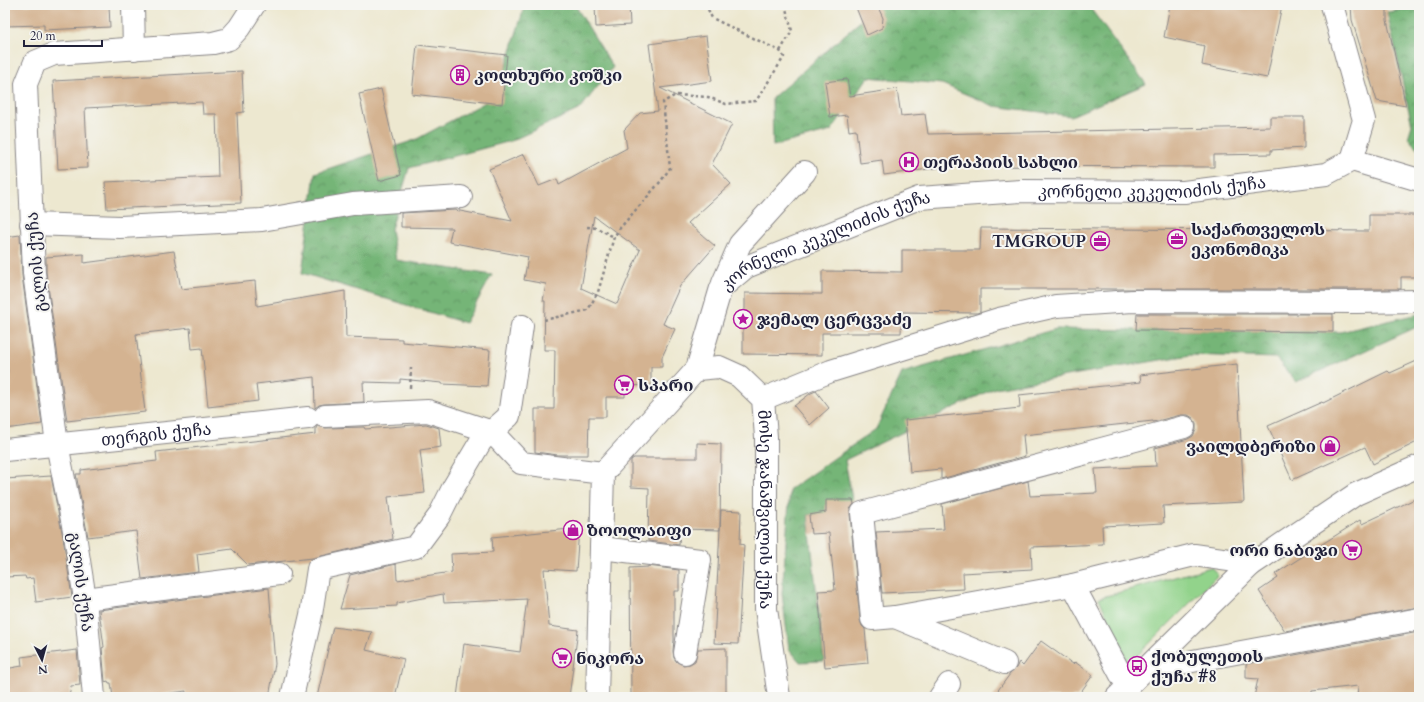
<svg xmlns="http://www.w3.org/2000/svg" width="1424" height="702" font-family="Cardo,'Noto Serif Georgian',serif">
<defs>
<pattern id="forest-crowns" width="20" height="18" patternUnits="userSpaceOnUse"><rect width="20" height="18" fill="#75b577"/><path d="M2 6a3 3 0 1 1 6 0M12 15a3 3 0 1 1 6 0" fill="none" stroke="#609363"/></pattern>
</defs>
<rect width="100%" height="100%" fill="#f6f6f2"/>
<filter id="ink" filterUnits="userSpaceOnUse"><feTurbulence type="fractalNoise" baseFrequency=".025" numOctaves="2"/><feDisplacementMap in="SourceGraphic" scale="8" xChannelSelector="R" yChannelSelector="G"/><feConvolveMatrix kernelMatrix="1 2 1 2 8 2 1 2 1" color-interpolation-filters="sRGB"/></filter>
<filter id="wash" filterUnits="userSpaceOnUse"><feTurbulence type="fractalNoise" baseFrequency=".012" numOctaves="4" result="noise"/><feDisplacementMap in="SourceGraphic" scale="16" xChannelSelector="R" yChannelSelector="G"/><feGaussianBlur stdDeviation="0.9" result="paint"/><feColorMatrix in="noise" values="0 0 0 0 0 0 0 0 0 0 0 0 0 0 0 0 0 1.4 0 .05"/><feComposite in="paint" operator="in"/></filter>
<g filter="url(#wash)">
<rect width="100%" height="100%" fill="#ede8d0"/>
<polygon fill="#92d38b" stroke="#5a7a63" points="1211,567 1218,575 1128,665 1099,598"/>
<g fill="url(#forest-crowns)" stroke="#4c6c59">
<polygon points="525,5 575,5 613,67 580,109 511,141 409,168 391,229 396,260 492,275 465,323 302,273 315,173 415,140 497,96"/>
<polygon points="879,5 1088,5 1146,84 1071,116 994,106 942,84 868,77 831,131 773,146 772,98"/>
<polygon points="1415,8 1419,14 1419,150 1408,138 1412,125 1387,12"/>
<polygon points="1419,314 1419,326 1296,382 1276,358 1190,355 995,388 845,460 854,510 808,515 824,661 800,662 789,649 782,594 790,489 876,429 902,373 1056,329 1340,332"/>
</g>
<g id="blocks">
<g fill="#d4b391" fill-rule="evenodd">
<polygon points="5,5 109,5 110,27 44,30 44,25 5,26"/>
<polygon points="595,5 629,5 630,25 596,27"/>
<polygon points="855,5 877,5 883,18 882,28 867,35"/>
<polygon points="1170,5 1282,5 1267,78 1202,65 1205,46 1164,37"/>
<polygon points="1351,5 1387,5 1387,20 1406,106 1377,101 1352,20"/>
<path d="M 706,36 L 712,81 L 660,88 L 732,124 L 712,164 L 731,184 L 688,223 L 715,246 L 680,286 L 663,324 L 675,329 L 662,357 L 662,367 L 651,367 L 651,386 L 625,385 L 625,397 L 606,397 L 606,417 L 589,417 L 588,455 L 558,455 L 535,452 L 535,409 L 554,409 L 554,407 L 555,350 L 544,350 L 545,301 L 543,301 L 546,284 L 524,280 L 528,257 L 449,242 L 452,228 L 401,227 L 401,213 L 455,210 L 512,221 L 489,169 L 524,154 L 539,186 L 557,179 L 559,185 L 627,148 L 624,130 L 640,113 L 658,111 L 649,44 ZM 594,216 L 640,250 L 617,304 L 581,288 Z"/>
<polygon points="417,45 507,55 502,104 412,94"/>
<polygon points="242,71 244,112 237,113 241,203 107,209 105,182 218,177 216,114 203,114 202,102 85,108 88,168 58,169 53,81"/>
<polygon points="847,79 850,96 897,89 901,116 925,114 928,134 1270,127 1270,117 1304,117 1304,148 1271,150 1271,154 1214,155 1214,167 952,166 884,175 882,160 860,163 856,130 849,131 847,115 830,117 825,82"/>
<polygon points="381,89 401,175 379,181 359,94"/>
<polygon points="1369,215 1419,215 1419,277 1401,277 1401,289 980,289 980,312 977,313 902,312 901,333 822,333 822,355 743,354 743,316 745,316 745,293 822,294 822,271 902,272 902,250 980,250 981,228 1369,231"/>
<polygon points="20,235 22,275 42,424 5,429 5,372 8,372 5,347 5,338 8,337 5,313 5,237"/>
<polygon points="174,251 181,289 255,281 257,306 345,291 346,337 402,339 402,342 490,350 487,386 442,384 442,383 400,379 400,383 363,382 364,402 324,404 319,405 315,408 314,377 256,384 258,401 208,407 202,348 192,349 190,328 136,334 145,412 67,421 46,272 46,257 84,254 84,263"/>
<polygon points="1137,314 1333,314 1333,332 1136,330"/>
<polygon points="1419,360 1419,441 1373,464 1365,447 1292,480 1268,426 1322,402 1323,403 1388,371 1390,373"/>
<polygon points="1237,364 1244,502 1163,506 1164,523 1102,526 1103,544 1031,547 1032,569 963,573 964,589 882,593 876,532 944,529 942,504 1028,481 1030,496 1097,493 1095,469 1156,466 1155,448 1188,439 1193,436 1196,430 1196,423 1193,418 1188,415 1181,415 1153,422 1153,421 1023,435 1025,456 941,479 941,469 910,472 905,420 1020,408 1019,395 1141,382 1140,375"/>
<polygon points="816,391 829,408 810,425 794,406 811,393"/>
<polygon points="426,424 439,428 441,447 420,450 425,493 388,497 393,539 313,558 248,565 232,549 197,554 199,572 142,579 136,531 88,537 76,474 81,474 81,470 157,461 156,452 316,434 316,428 317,426 326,428 364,427 365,429"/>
<polygon points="697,443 721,444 720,530 680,529 679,545 648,541 649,488 631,487 631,460 634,458 697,458"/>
<polygon points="51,476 63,537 72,597 36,602 33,578 26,579 25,576 5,577 5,479"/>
<polygon points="1419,497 1419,607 1285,631 1259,591 1278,578 1275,574 1360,520 1362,524"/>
<polygon points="826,500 853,500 854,504 850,509 850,514 860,620 862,626 865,629 868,663 825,667 818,591 835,590 829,533 811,534 809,515 826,512"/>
<polygon points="721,510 741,511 740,544 744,545 738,644 714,643"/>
<polygon points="579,528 576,571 544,569 549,626 578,630 569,697 457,697 464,644 520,652 527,599 444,603 443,594 397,603 397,606 340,609 350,575 396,564 397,580 452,572 451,554 493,552 492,537"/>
<polygon points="648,566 679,570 679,591 674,591 674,640 673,651 674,658 677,662 683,665 690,664 695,661 698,649 726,648 726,697 631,696 630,568 648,567"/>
<polygon points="269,588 275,664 269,697 185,697 186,691 143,697 113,697 111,683 109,683 108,681 105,682 102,648 104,647 99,610"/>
<polygon points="333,627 372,632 366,650 404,659 395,697 317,697"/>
<polygon points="1419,632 1419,697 1357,697 1358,686 1312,691 1311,697 1254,697 1258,679 1246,678 1246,664"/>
<polygon points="1041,641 1073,664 1075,662 1093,675 1077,697 993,697 1010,674 1016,668 1019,662 1023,666"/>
<polygon points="77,650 80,685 71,686 69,697 5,697 5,669 22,666 21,657"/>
</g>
</g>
</g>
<g filter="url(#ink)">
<use href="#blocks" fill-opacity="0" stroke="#888586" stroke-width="1"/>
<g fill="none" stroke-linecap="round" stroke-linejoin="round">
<defs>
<g id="minor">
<polyline points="133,5 134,49"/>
<polyline points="1332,5 1364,120 1352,160"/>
<polyline points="1352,160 1419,180"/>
<polyline points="31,224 120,227 262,220 353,204 461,197"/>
<polyline points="723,283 740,244 805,172"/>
<path id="s1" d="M 697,369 L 719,367 L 739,376 L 763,399 L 766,437 L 766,609 L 779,697"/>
<polyline points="763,399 831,371 999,319 1056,306 1133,301 1356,302 1419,301"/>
<polyline points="325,416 428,411 492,432 521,463 603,473"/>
<polyline points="1184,427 862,513 872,619 895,617 1073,585 1194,555 1236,561 1251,565"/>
<path id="s2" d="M 5,450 L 308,418"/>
<polyline points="601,548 700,560 685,653"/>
<polyline points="1073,585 1122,677 1128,686"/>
<polyline points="85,599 279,574"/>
<polyline points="895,617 1005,663"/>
<polyline points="1144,670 1419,619"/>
<polyline points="94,697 85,599 75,535 57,444 34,273 26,84 35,62 54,54 213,43 229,39 239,28 254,5"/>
<polyline points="292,697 311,615 318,569 416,547 439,516 453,488 481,441 509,416 522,326"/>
<path id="s3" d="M 597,697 L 603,473 L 697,369 L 721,288 L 746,267 L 919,198 L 1021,191 L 1184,192 L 1326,174 L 1352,160"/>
<polyline points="940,697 949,684"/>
<polyline points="1117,697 1251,565 1356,494 1419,466"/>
</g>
</defs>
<use href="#minor" stroke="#888586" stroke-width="24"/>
<g stroke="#888586" stroke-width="2.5" stroke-dasharray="3 3" stroke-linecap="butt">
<polyline points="780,51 792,31 785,5"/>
<polyline points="587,227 597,228 614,237"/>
<polyline points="544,320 588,310 598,292 614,237 620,228 661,181 670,168 663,102 676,95 708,97 726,104 756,101 784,57 780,51 712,18 706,5"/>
<polyline points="410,388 411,368"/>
</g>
<use href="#minor" stroke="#fff" stroke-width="22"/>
</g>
</g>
<defs>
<symbol id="building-ring" viewBox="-11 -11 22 22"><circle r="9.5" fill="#f6f6f2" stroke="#b5179e" stroke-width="1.5"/><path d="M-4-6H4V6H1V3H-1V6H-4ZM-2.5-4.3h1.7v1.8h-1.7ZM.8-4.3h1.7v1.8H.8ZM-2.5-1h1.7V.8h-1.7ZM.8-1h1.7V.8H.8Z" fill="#b5179e"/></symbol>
<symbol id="hospital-ring" viewBox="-11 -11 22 22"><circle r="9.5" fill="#f6f6f2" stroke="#b5179e" stroke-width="1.5"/><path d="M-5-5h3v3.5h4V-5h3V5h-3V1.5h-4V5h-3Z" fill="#b5179e"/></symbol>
<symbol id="office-ring" viewBox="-11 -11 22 22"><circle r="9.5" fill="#f6f6f2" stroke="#b5179e" stroke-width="1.5"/><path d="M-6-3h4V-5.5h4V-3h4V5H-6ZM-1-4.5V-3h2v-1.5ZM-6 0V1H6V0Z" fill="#b5179e"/></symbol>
<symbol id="sight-ring" viewBox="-11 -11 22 22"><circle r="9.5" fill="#f6f6f2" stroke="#b5179e" stroke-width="1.5"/><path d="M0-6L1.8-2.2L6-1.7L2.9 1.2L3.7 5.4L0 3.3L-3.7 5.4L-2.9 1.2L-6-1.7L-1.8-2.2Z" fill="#b5179e"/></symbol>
<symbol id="supermarket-ring" viewBox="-11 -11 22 22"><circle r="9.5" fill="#f6f6f2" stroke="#b5179e" stroke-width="1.5"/><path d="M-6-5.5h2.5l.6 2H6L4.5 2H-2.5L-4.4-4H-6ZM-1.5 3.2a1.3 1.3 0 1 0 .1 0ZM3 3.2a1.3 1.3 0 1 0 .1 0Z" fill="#b5179e"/></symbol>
<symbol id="shop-ring" viewBox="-11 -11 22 22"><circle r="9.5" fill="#f6f6f2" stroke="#b5179e" stroke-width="1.5"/><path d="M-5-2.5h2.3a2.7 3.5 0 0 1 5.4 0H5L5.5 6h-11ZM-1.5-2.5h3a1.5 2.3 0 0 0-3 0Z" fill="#b5179e"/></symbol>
<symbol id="bus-ring" viewBox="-11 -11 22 22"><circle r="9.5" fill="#f6f6f2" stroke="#b5179e" stroke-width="1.5"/><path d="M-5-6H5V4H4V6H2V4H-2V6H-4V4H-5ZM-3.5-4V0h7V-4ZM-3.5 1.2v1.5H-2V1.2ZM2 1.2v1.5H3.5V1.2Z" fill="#b5179e"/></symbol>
</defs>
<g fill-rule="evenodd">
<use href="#building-ring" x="449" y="64" width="22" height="22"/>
<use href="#hospital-ring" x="898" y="151" width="22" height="22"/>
<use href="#office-ring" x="1166" y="228" width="22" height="22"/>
<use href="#office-ring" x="1089" y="230" width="22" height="22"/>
<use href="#sight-ring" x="732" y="308" width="22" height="22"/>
<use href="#supermarket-ring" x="613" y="374" width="22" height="22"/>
<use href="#shop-ring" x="1319" y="435" width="22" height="22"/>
<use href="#shop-ring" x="562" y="519" width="22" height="22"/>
<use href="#supermarket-ring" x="1341" y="539" width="22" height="22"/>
<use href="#supermarket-ring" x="551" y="647" width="22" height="22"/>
<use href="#bus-ring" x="1126" y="655" width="22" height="22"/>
</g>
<g text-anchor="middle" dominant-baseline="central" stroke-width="4" stroke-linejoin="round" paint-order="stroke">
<g font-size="17" font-weight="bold" fill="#22223b" stroke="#f6f6f2" text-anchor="start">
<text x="474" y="75">კოლხური კოშკი</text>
<text x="923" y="162">თერაპიის სახლი</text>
<text x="1191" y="229">საქართველოს<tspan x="1191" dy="20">ეკონომიკა</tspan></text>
<text x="1086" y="241" text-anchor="end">TMGROUP</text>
<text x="757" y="319">ჯემალ ცერცვაძე</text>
<text x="638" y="385">სპარი</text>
<text x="1316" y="446" text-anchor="end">ვაილდბერიზი</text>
<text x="587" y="530">ზოოლაიფი</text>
<text x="1338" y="550" text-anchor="end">ორი ნაბიჯი</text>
<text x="1151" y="656">ქობულეთის<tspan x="1151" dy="20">ქუჩა #8</tspan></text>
<text x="576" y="658">ნიკორა</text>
</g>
<g font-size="17" fill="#22223b" stroke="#f6f6f2">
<text stroke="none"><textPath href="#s3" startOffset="901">კორნელი კეკელიძის ქუჩა</textPath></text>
<text stroke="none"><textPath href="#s3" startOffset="565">კორნელი კეკელიძის ქუჩა</textPath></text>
<text transform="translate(36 262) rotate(-95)">გალის ქუჩა</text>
<text stroke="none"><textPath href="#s2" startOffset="152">თერგის ქუჩა</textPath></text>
<text stroke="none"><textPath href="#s1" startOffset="188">მოსე ჯანაშვილის ქუჩა</textPath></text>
<text transform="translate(81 582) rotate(82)">გალის ქუჩა</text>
</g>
</g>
<rect width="1424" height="702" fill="none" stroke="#f6f6f2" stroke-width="20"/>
<g transform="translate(42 660) rotate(174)" stroke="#f6f6f2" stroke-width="3" paint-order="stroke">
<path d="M0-3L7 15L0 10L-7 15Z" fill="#22223b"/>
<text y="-6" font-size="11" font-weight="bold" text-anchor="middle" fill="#22223b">N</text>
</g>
<path d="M24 40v6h78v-6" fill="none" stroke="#22223b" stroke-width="2"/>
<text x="30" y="40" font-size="12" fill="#22223b" stroke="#f6f6f2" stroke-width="3" paint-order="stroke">20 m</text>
</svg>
